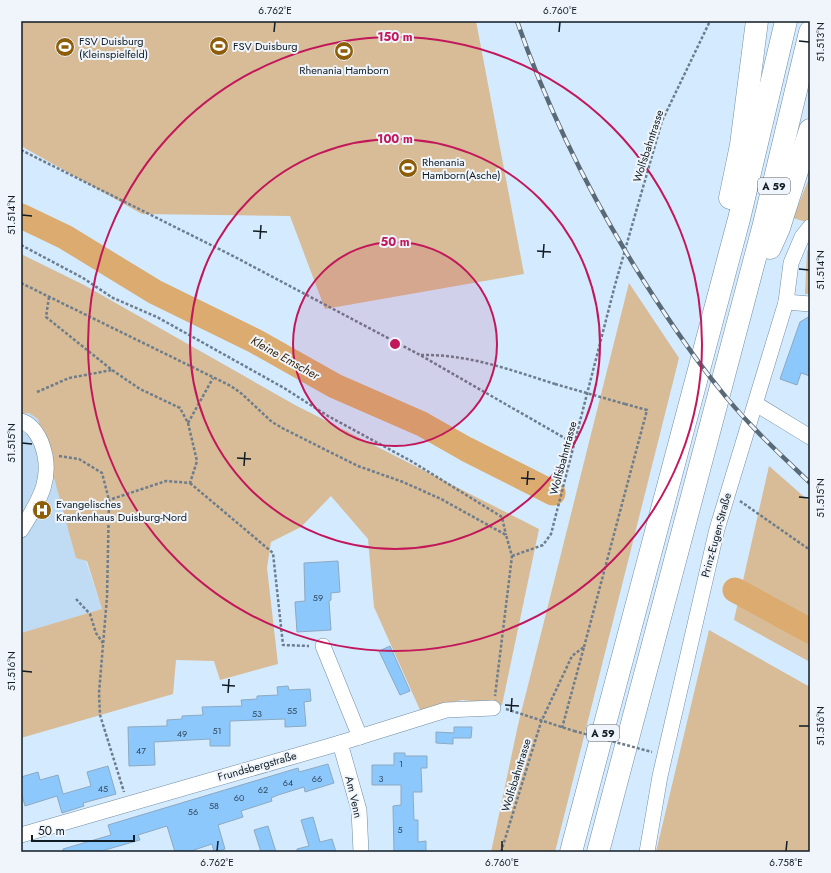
<svg xmlns="http://www.w3.org/2000/svg" width="831" height="873" font-family="Jost,sans-serif">
<rect width="100%" height="100%" fill="#d3eaff"/>
<polygon fill="#bfdcf4" points="29,413 38,419 102,609 21,633 21,415"/>
<g fill="#d8bb97">
<polygon points="21,21 476,21 524,274 325,309 290,216 142,214 21,146"/>
<polygon points="810,176 810,217 806,222 793,218"/>
<polygon points="810,247 810,294 805,294 807,251"/>
<polygon points="21,254 84,285 295,405 539,529 502,705 462,700 420,710 374,607 368,539 331,496 301,527 271,542 267,568 278,664 220,680 214,661 176,660 173,694 21,738 21,633 102,609 87,561 76,558 38,419 29,413 21,414"/>
<polygon points="629,283 679,358 555,852 491,852 518,725"/>
<polygon points="769,466 810,502 810,662 734,620"/>
<polygon points="709,630 810,687 810,852 656,852"/>
</g>
<g fill="none" stroke-linecap="round" stroke-linejoin="round">
<g stroke="#dbab6f" stroke-width="25">
<polyline points="21,216 65,237 155,292 255,341 335,386 422,424 466,449 553,493"/>
<polyline points="735,590 810,631"/>
</g>
</g>
<g fill="#8cc8fc" stroke="#8da9c1">
<polygon points="810,316 810,376 801,373 797,385 780,379 800,322"/>
<polygon points="338,561 340,592 331,593 331,600 329,601 331,630 297,632 295,602 305,601 304,563"/>
<polygon points="390,646 410,691 400,695 379,651"/>
<polygon points="288,686 289,690 310,689 311,701 304,702 306,726 285,727 285,719 230,721 230,746 210,746 210,739 154,742 155,765 129,766 128,727 167,726 167,720 182,719 182,716 203,715 202,707 242,706 241,700 257,699 257,696 278,695 277,687"/>
<polygon points="454,727 472,727 471,738 453,738 453,744 436,743 436,732 454,733"/>
<polygon points="394,753 405,753 405,756 427,756 427,768 421,768 422,792 413,792 414,820 418,820 418,842 426,841 426,852 394,852 393,806 401,805 401,785 372,785 372,765 394,765"/>
<polygon points="328,764 334,783 305,792 304,787 278,795 271,798 272,801 241,811 243,817 218,825 225,849 214,852 212,844 188,852 175,852 167,826 138,835 140,840 98,852 63,852 63,849 111,835 108,825 298,768 299,772"/>
<polygon points="108,766 116,794 83,803 84,806 62,813 57,796 25,806 21,791 21,777 38,772 40,780 58,775 63,794 91,786 87,772"/>
<polygon points="313,817 320,842 332,839 336,852 297,852 297,849 309,846 301,820"/>
<polygon points="268,826 276,852 261,852 254,830"/>
</g>
<g fill="none" stroke-linecap="round" stroke-linejoin="round">
<defs>
<g id="minor">
<polyline points="786,302 810,304"/>
<polyline points="756,404 810,437"/>
<path d="M 21,421 C 31,424 37,433 41,442 C 55,477 39,501 21,530"/>
<polyline points="323,646 360,737"/>
<polyline points="340,743 359,810 361,852"/>
<polyline points="21,835 340,743 446,710 493,708"/>
<polyline points="647,852 660,776 717,529 786,302 791,263 802,237 810,227"/>
</g>
<g id="highway">
<polyline points="730,198 741,145 757,21"/>
<polyline points="770,248 779,228 810,130"/>
<polyline points="571,852 739,219 786,21"/>
<polyline points="598,852 764,224 810,32"/>
</g>
</defs>
<use href="#minor" stroke="#728da4" stroke-width="16"/>
<use href="#highway" stroke="#728da4" stroke-width="23"/>
<g stroke="#6d7d8c" stroke-width="2.5" stroke-dasharray="3 2" stroke-linecap="butt">
<polyline points="21,150 235,257 420,355 575,444"/>
<polyline points="21,245 83,278 113,298 157,317 284,388 328,416 411,461 502,517 506,535"/>
<polyline points="21,283 231,386 242,394 272,422 284,429 358,466 403,482 441,499 506,535 512,556 495,696"/>
<polyline points="49,297 46,317 112,370 140,389 180,408 188,423 197,461 190,483 166,481 109,500"/>
<path d="M 421,355 C 468,354 511,370 555,384"/>
<polyline points="37,392 69,378 112,370"/>
<polyline points="188,423 213,378"/>
<polyline points="59,456 79,459 102,473 109,500 107,597 99,693 100,715 124,792"/>
<polyline points="190,483 273,553 283,645 309,646"/>
<polyline points="740,501 810,550"/>
<polyline points="512,556 543,545 551,534 615,285 662,121 710,21"/>
<polyline points="76,599 90,614 96,633 103,643"/>
<polyline points="584,647 647,410 625,404"/>
<polyline points="506,709 574,731"/>
<polyline points="501,852 541,722 572,656 584,647 562,728"/>
</g>
<use href="#minor" stroke="#fff" stroke-width="15"/>
<use href="#highway" stroke="#fff" stroke-width="22"/>
<defs>
<path id="rail" d="M 517,21 C 549,113 593,201 645,283 C 668,319 691,354 718,387 C 745,422 778,452 810,483"/>
</defs>
<use href="#rail" stroke="#5a6976" stroke-width="4.5"/>
<use href="#rail" stroke="#eff5fa" stroke-width="3" stroke-dasharray="9" stroke-linecap="butt"/>
<g stroke="#6d7d8c" stroke-width="2.5" stroke-dasharray="3 2" stroke-linecap="butt">
<polyline points="555,384 625,404"/>
<polyline points="574,731 652,752"/>
</g>
</g>
<path fill="none" stroke="#111b24" stroke-width="1.5" d="M 274,32 L 275,22M 559,32 L 560,22M 799,41 L 809,42M 22,215 L 32,216M 253,231 L 267,232M 260,239 L 261,225M 537,251 L 551,252M 543,258 L 544,244M 799,269 L 809,270M 22,443 L 32,444M 237,458 L 251,459M 244,466 L 245,452M 521,478 L 535,479M 527,485 L 528,471M 799,497 L 809,498M 22,671 L 32,672M 222,685 L 235,686M 228,693 L 229,679M 505,705 L 519,706M 511,712 L 512,698M 799,726 L 809,726M 217,851 L 218,841M 502,851 L 502,841M 786,851 L 787,841"/>
<circle cx="395" cy="344" r="102" fill="#c2185b" fill-opacity=".12"/>
<g fill="none" stroke="#c2185b" stroke-width="2">
<circle cx="395" cy="344" r="102"/>
<circle cx="395" cy="344" r="205"/>
<circle cx="395" cy="344" r="307"/>
</g>
<defs>
<symbol id="stadium-disc" viewBox="-11 -11 22 22"><circle r="9.5" fill="#8e5d09" stroke="#eff5fa"/><path d="M0-5a6.5 5 0 1 0 0 10a6.5 5 0 1 0 0-10ZM-3.5-1.8h7v3.6h-7Z" fill="#fff"/></symbol>
<symbol id="hospital-disc" viewBox="-11 -11 22 22"><circle r="9.5" fill="#8e5d09" stroke="#eff5fa"/><path d="M-5-5h3v3.5h4V-5h3V5h-3V1.5h-4V5h-3Z" fill="#fff"/></symbol>
</defs>
<g fill-rule="evenodd">
<use href="#stadium-disc" x="208" y="35" width="22" height="22"/>
<use href="#stadium-disc" x="54" y="36" width="22" height="22"/>
<use href="#stadium-disc" x="333" y="40" width="22" height="22"/>
<use href="#stadium-disc" x="397" y="157" width="22" height="22"/>
<use href="#hospital-disc" x="31" y="499" width="22" height="22"/>
</g>
<g text-anchor="middle" dominant-baseline="central" stroke-width="4" stroke-linejoin="round" paint-order="stroke">
<g font-size="9" fill="#30465a">
<text x="318" y="597">59</text>
<text x="292" y="710">55</text>
<text x="257" y="713">53</text>
<text x="217" y="730">51</text>
<text x="182" y="733">49</text>
<text x="141" y="750">47</text>
<text x="401" y="763">1</text>
<text x="317" y="778">66</text>
<text x="381" y="778">3</text>
<text x="288" y="782">64</text>
<text x="103" y="788">45</text>
<text x="263" y="789">62</text>
<text x="239" y="797">60</text>
<text x="214" y="805">58</text>
<text x="193" y="811">56</text>
<text x="400" y="829">5</text>
</g>
<g fill="#eff5fa" stroke="#545c64" stroke-width="1">
<rect x="758" y="178" width="32" height="16" rx="3"/>
<rect x="587" y="725" width="32" height="16" rx="3"/>
</g>
<g font-size="10" font-weight="bold" fill="#111b24">
<text x="774" y="186">A 59</text>
<text x="603" y="733">A 59</text>
</g>
<g font-size="11" fill="#111b24" stroke="#eff5fa" text-anchor="start">
<text x="79" y="41">FSV Duisburg<tspan x="79" dy="13">(Kleinspielfeld)</tspan></text>
<text x="233" y="46">FSV Duisburg</text>
<text x="344" y="70" text-anchor="middle">Rhenania Hamborn</text>
<text x="422" y="162">Rhenania<tspan x="422" dy="13">Hamborn(Asche)</tspan></text>
<text x="56" y="504">Evangelisches<tspan x="56" dy="13">Krankenhaus Duisburg-Nord</tspan></text>
</g>
<g font-size="11" fill="#111b24" stroke="#eff5fa">
<text transform="translate(648 146) rotate(-72)">Wolfsbahntrasse</text>
<text transform="translate(563 458) rotate(-75)">Wolfsbahntrasse</text>
<text transform="translate(716 535) rotate(-75)">Prinz-Eugen-Straße</text>
<text transform="translate(257 766) rotate(-16)">Frundsbergstraße</text>
<text transform="translate(516 775) rotate(-73)">Wolfsbahntrasse</text>
<text transform="translate(354 797) rotate(77)">Am Venn</text>
</g>
<g font-size="12" font-style="italic" fill="#3a260b" stroke="#eff5fa">
<text transform="translate(285 358) rotate(29)">Kleine Emscher</text>
</g>
</g>
<circle cx="395" cy="344" r="6" fill="#c2185b" stroke="#eff5fa" stroke-width="2"/>
<g font-size="12" text-anchor="middle" font-weight="bold" fill="#c2185b" stroke="#eff5fa" stroke-width="4" stroke-linejoin="round" paint-order="stroke">
<text x="395" y="41">150 m</text>
<text x="395" y="143">100 m</text>
<text x="395" y="246">50 m</text>
</g>
<rect width="831" height="873" fill="none" stroke="#eff5fa" stroke-width="44"/>
<path d="M32 835v6h102v-6" fill="none" stroke="#111b24" stroke-width="2"/>
<text x="38" y="835" font-size="12" fill="#111b24" stroke="#eff5fa" stroke-width="3" paint-order="stroke">50 m</text>
<rect x="22" y="22" width="787" height="829" fill="none" stroke="#111b24" stroke-width="1.5"/>
<g font-size="10" text-anchor="middle" fill="#111b24">
<text x="275" y="14">6.762°E</text>
<text x="560" y="14">6.760°E</text>
<text transform="translate(820 42) rotate(-90)" y="4">51.513°N</text>
<text transform="translate(11 215) rotate(-90)" y="4">51.514°N</text>
<text transform="translate(820 270) rotate(-90)" y="4">51.514°N</text>
<text transform="translate(11 443) rotate(-90)" y="4">51.515°N</text>
<text transform="translate(820 498) rotate(-90)" y="4">51.515°N</text>
<text transform="translate(11 671) rotate(-90)" y="4">51.516°N</text>
<text transform="translate(820 726) rotate(-90)" y="4">51.516°N</text>
<text x="217" y="866">6.762°E</text>
<text x="502" y="866">6.760°E</text>
<text x="786" y="866">6.758°E</text>
</g>
</svg>
